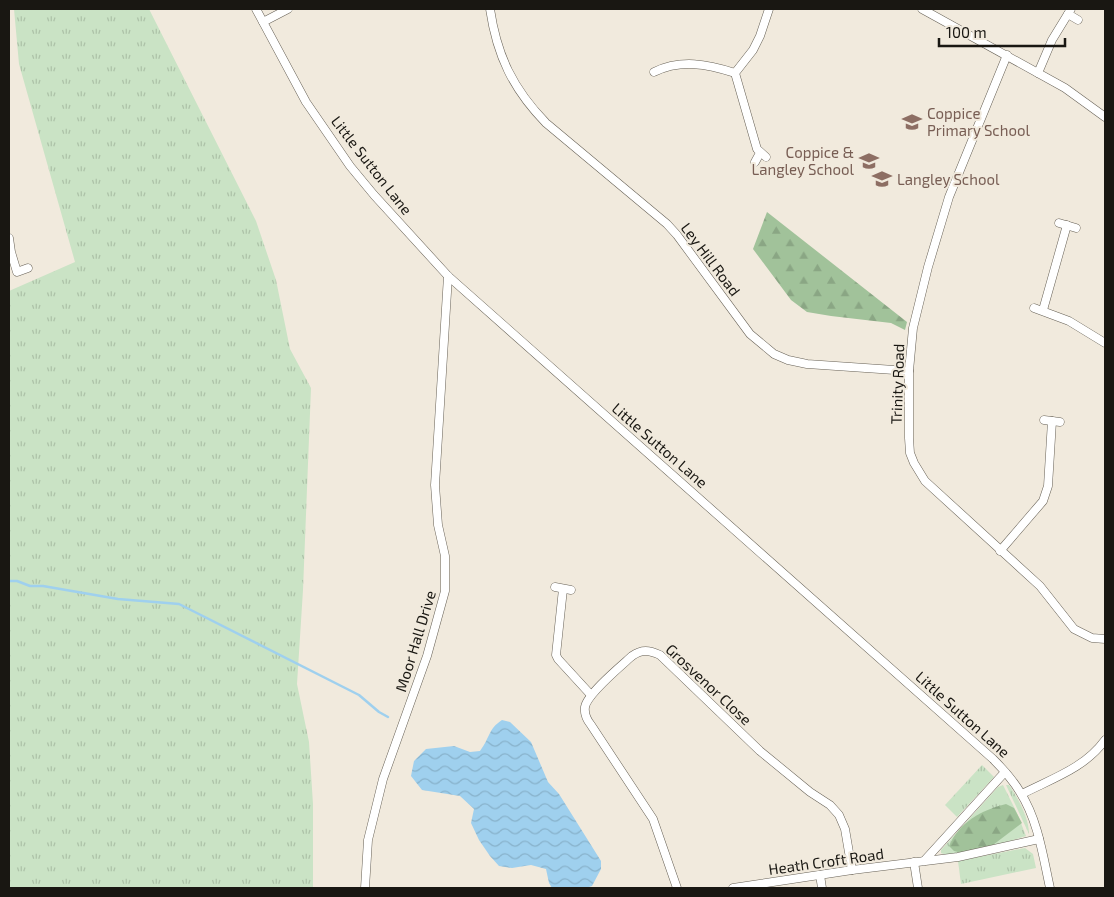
<svg xmlns="http://www.w3.org/2000/svg" width="1114" height="897" font-family="'Exo 2',sans-serif">
<defs>
<pattern id="grass-tufts" width="24" height="20" patternUnits="userSpaceOnUse" patternTransform="scale(1.25)"><rect width="24" height="20" fill="#cae3c5"/><path d="M3 7l-1-3M5 7V3M7 7l1-3M15 17l-1-3M17 17v-4M19 17l1-3" fill="none" stroke="#adc2a8"/></pattern>
<pattern id="forest-firs" width="22" height="20" patternUnits="userSpaceOnUse" patternTransform="scale(1.25)"><rect width="22" height="20" fill="#a1c29a"/><path d="M5 1l3.5 6h-7zM16 11l3.5 6h-7z" fill="#8aa684"/></pattern>
<pattern id="water-waves" width="16" height="10" patternUnits="userSpaceOnUse" patternTransform="scale(1.25)"><rect width="16" height="10" fill="#9fd0ee"/><path d="M0 5q4-4 8 0t8 0" fill="none" stroke="#88b2cb"/></pattern>
</defs>
<rect width="100%" height="100%" fill="#f1eadd"/>
<g fill="url(#grass-tufts)">
<polygon points="14,9 149,9 256,221 276,280 290,349 311,388 303,590 297,684 309,742 313,804 313,888 9,888 9,291 75,262 19,64"/>
<polygon points="982,765 994,777 957,817 945,805"/>
<polygon points="1003,785 1017,813 1026,836 989,848 947,855 941,853 941,850 998,787"/>
<path d="M 1006,785 L 1009,785 C 1018,798 1029,818 1029,834 Z"/>
<polygon points="1025,848 1033,854 1036,868 961,884 958,861"/>
</g>
<g fill="url(#forest-firs)">
<polygon points="767,212 907,322 905,330 891,323 831,316 807,312 791,300 753,249"/>
<path d="M 1006,804 L 1014,808 L 1022,823 L 989,848 L 962,853 L 954,851 L 949,846 C 959,822 982,810 1006,804 Z"/>
</g>
<path fill="url(#water-waves)" d="M 502,720 L 510,722 L 531,742 L 548,782 L 559,794 L 601,861 L 601,869 L 592,886 L 586,888 L 552,888 L 549,883 L 546,869 L 531,865 L 512,868 L 499,866 L 490,856 L 479,840 L 471,823 L 474,809 L 460,796 L 422,790 L 411,776 L 414,761 L 426,749 L 454,746 L 470,752 L 480,751 C 490,738 488,729 502,720 Z"/>
<g fill="none" stroke-linecap="round" stroke-linejoin="round">
<polyline stroke="#9fd0ee" stroke-width="2.5" points="9,581 17,581 30,586 43,586 118,599 179,604 359,695 379,712 388,717"/>
<defs>
<g id="minor">
<path d="M 256,9 L 306,102 L 350,166 L 374,195 L 448,276 L 993,759 C 1003,769 1013,780 1020,792 C 1038,820 1043,856 1050,888"/>
<path d="M 490,9 C 497,56 513,89 546,123 L 667,224 L 677,235 L 750,334 L 774,354 L 788,360 L 807,364 L 909,371"/>
<polyline points="922,9 1065,88 1105,117"/>
<polyline points="1068,14 1078,20"/>
<polyline points="263,22 288,9"/>
<polyline points="1007,55 949,197 928,267 913,328 909,371 909,438 910,453 914,463 925,481 1040,586 1074,629 1092,638 1105,639"/>
<path d="M 654,72 C 681,59 707,64 735,73"/>
<polyline points="1038,73 1052,40 1071,9"/>
<polyline points="766,157 757,149 735,73 753,50 760,36 769,9"/>
<polyline points="755,162 760,153"/>
<polyline points="1059,223 1076,228"/>
<polyline points="9,238 11,252 17,272 28,268"/>
<polyline points="1034,308 1069,321 1105,343"/>
<polyline points="1043,310 1067,225"/>
<polyline points="1044,420 1060,422"/>
<polyline points="1000,551 1043,501 1048,486 1052,421"/>
<polyline points="555,587 571,590"/>
<polyline points="563,589 556,655 558,659 591,695"/>
<path d="M 1022,794 C 1051,779 1085,768 1105,740"/>
<polyline points="924,861 1005,772"/>
<polyline points="914,862 918,888"/>
<polyline points="820,875 822,888"/>
<polyline points="365,888 368,840 383,779 427,656 445,591 445,556 438,525 435,485 448,276"/>
<path d="M 677,888 L 653,819 L 591,725 C 587,720 584,714 585,707 C 587,694 621,666 632,656 C 642,649 649,650 660,655 L 760,751 L 810,792 L 830,805 L 839,815 L 845,829 L 852,870"/>
<polyline points="733,888 852,870 958,857 1039,839"/>
</g>
</defs>
<use href="#minor" stroke="#676156" stroke-width="9"/>
<use href="#minor" stroke="#fff" stroke-width="8"/>
</g>
<defs>
<symbol id="school-bare" viewBox="-9 -9 18 18"><path d="M0-5L7-2L0 1L-7-2ZM-4 1L0 2.5L4 1V4Q0 6-4 4Z" fill="#8d6e63" stroke="#f1eadd" stroke-width="2.5" paint-order="stroke"/></symbol>
</defs>
<g fill-rule="evenodd">
<use href="#school-bare" x="898" y="108" width="28" height="28"/>
<use href="#school-bare" x="855" y="147" width="28" height="28"/>
<use href="#school-bare" x="868" y="165" width="28" height="28"/>
</g>
<g text-anchor="middle" dominant-baseline="central" stroke-width="4" stroke-linejoin="round" paint-order="stroke">
<g font-size="15" fill="#785e54" stroke="#f1eadd" text-anchor="start">
<text x="927" y="113">Coppice<tspan x="927" dy="17">Primary School</tspan></text>
<text x="854" y="152" text-anchor="end">Coppice &amp;<tspan x="854" dy="17">Langley School</tspan></text>
<text x="897" y="179">Langley School</text>
</g>
<g font-size="15" fill="#191712" stroke="#f1eadd">
<text transform="translate(372 165) rotate(52)">Little Sutton Lane</text>
<text transform="translate(711 259) rotate(53)">Ley Hill Road</text>
<text transform="translate(897 384) rotate(-88)">Trinity Road</text>
<text transform="translate(660 445) rotate(41)">Little Sutton Lane</text>
<text transform="translate(415 641) rotate(-73)">Moor Hall Drive</text>
<text transform="translate(709 684) rotate(43)">Grosvenor Close</text>
<text transform="translate(963 714) rotate(42)">Little Sutton Lane</text>
<text transform="translate(826 861) rotate(-8)">Heath Croft Road</text>
</g>
</g>
<rect width="1114" height="897" fill="none" stroke="#191712" stroke-width="20"/>
<path d="M939 38v8h126v-8" fill="none" stroke="#191712" stroke-width="2.5"/>
<text x="946" y="38" font-size="15" fill="#191712" stroke="#f1eadd" stroke-width="4" paint-order="stroke">100 m</text>
</svg>
